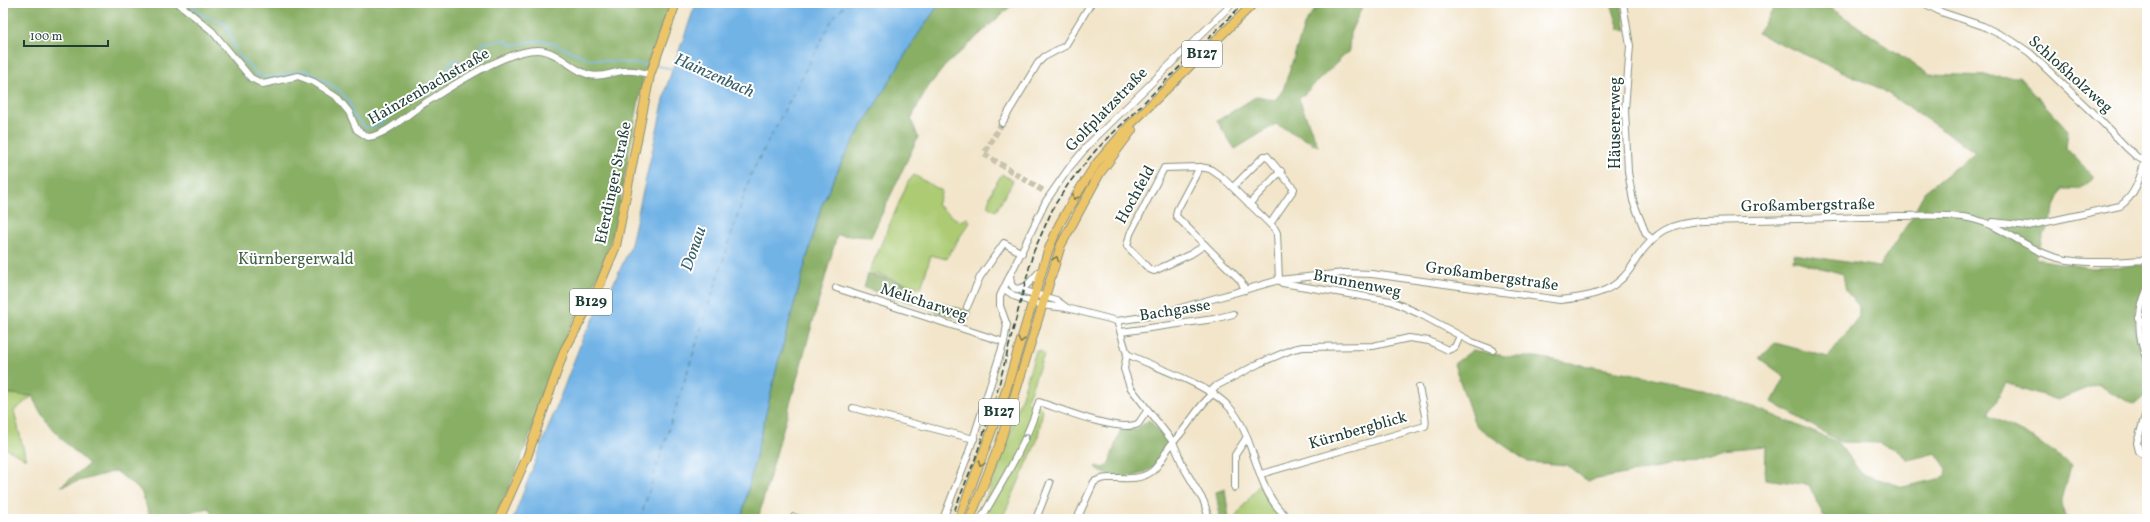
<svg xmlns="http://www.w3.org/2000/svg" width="2150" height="522" font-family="Vollkorn,serif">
<rect width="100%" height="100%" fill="#fff"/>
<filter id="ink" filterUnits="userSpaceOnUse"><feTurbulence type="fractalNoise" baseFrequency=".025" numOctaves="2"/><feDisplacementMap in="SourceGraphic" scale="8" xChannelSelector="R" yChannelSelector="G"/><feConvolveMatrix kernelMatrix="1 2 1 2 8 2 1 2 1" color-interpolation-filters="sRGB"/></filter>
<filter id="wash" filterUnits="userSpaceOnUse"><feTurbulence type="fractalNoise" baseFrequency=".012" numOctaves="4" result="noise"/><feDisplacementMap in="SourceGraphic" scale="16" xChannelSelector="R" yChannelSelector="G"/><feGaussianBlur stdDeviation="0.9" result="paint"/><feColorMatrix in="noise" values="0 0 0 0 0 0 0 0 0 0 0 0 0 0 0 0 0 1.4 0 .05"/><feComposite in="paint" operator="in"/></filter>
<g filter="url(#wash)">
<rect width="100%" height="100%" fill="#f2e5ca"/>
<g fill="#accb73" stroke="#668454">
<polygon points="1002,174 1013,181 996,211 987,206 993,188"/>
<polygon points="914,175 942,191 937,205 960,222 967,218 970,221 946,259 931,255 921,288 869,272 908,182"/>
<polygon points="1036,351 1041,351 1044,355 1027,400 1033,407 1039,406 1043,410 1037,441 1002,519 977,519 1004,453"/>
<polygon points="3,393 32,396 14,411 26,459 3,447"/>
<polygon points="1260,484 1269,503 1278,513 1275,519 1234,519"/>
</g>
<g fill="#89af65" stroke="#54764c">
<path d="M 3,3 L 670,3 L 644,74 L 615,226 L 601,270 L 566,336 L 517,470 L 495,519 L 214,519 L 209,508 L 161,519 L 151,519 L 141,491 L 116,471 L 61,486 L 89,464 C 64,442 46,427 32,396 L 3,393 Z"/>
<polygon points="940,3 1014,3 944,67 925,91 911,119 918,137 871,237 837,235 758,519 741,519 778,363 821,207 844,157 913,42"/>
<polygon points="1320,3 1364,3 1350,33 1349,51 1299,99 1318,146 1276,124 1235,149 1217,121 1257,96 1275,100 1283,90 1305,23"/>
<polygon points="1611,3 1621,3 1626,30 1619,29"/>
<polygon points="1778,3 1816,3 1828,6 1928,74 2019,77 2068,130 2066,148 2094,177 2079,189 2062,189 2035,259 2093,268 2147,265 2147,280 2136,307 2135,330 2147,368 2147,394 2134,405 2097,384 2057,400 2006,383 1988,415 2033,438 2071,465 2061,504 2066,519 1825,519 1809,485 1765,479 1766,446 1721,450 1679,464 1587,481 1567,465 1528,462 1475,425 1454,364 1473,350 1510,357 1536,357 1640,375 1701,388 1739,401 1837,442 1862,474 1903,487 1946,477 1947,469 1936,453 1908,460 1895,449 1879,443 1840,442 1772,402 1785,377 1759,358 1775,343 1828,357 1859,316 1859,306 1846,291 1843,274 1793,260 1794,254 1879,267 1913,216 1924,192 1975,152 1881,89 1757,33"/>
<polygon points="868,274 909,285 918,296 970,312 968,321 864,288"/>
<path d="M 1149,420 L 1169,442 C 1164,451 1158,464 1149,470 C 1134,480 1109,479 1095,468 L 1096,466 L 1105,468 L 1109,463 L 1120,431 L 1137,429 Z"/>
<polygon points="1225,489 1229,519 1220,519 1216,492"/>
</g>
<polygon fill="#72b3e6" stroke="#48788d" points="696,3 940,3 913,42 844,157 821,207 778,363 741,519 513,519 584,335 609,293 630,248 668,82"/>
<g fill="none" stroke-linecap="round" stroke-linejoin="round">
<g stroke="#72b3e6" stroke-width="1.5">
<path d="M 188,3 L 203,15 L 226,24 L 236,51 L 257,75 L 271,78 L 306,70 L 339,90 L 350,103 L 353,115 L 366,128 L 375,127 L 395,113 L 396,109 L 415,94 L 425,94 L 441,75 L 444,74 L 450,67 L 450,62 L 457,60 L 461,63 C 474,61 483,57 482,43 L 506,40 L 512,45 L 541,40 L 552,43 L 589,59 L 646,65"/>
<polyline points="658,66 674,69"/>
</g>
<polyline stroke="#386069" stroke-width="1" stroke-dasharray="5 4" stroke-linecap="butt" points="640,519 751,174 833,18 847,3"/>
</g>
</g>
<g filter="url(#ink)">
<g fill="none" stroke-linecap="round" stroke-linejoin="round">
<polyline stroke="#c8c3ac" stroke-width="6" stroke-dasharray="6 3" stroke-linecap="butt" points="1002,123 984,154 1045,192"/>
<defs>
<g id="minor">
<path d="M 178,3 L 212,31 L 251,78 L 263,84 L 298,76 L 314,82 L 336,96 L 349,112 L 357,130 L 368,137 C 385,136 410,112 425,103 C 451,87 516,43 545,51 C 562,55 573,71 590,75 C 602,78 612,72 623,71 C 632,70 642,72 650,75"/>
<polyline points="1623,3 1630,46 1625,109 1628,172 1633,201 1646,234 1651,238"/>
<polyline points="1924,3 1941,12 1983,26 2011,40 2030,53 2102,122 2126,147 2137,157 2147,162"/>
<polyline points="1002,123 1038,63 1044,57 1065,46 1091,3"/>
<polyline points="1200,167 1177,210 1176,216 1241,281 1245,290"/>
<polyline points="1233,187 1264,156 1267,156 1294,189 1270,224"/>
<polyline points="1249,204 1281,171"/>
<path d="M 1993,222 L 2028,226 L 2120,206 C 2135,196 2140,178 2145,161"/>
<polyline points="1205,245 1191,254 1154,271 1149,269 1127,246 1130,234 1164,168 1200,167 1210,169 1223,178 1275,229 1277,233 1279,280 1282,283 1391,301 1420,314 1472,342 1493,350"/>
<polyline points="1010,275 1011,284 1014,288 1056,300 1067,308"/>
<polyline points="836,288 1004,342"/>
<path d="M 1004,289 L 1016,297 L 1041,305 L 1067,308 L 1117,321 L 1156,315 L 1279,280 L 1344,273 L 1372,274 L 1560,300 C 1579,298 1603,295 1618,282 C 1626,276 1632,267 1637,258 C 1656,231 1670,223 1703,221 C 1757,220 1810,219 1863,217 C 1896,217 1930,213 1963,217 C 1999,222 2019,245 2051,256 C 2080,266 2117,261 2147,260"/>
<polyline points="1017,289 1026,286 1042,269"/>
<path d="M 2147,290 C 2136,314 2137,336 2147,360"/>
<polyline points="967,307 980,277 1004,243 1022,253"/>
<polyline points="2138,319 2147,324"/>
<polyline points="1121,332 1214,319 1233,314"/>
<path d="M 1127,354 C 1156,368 1211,385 1231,409 C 1257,439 1256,499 1291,519"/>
<polyline points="1210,392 1216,386 1260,363 1293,349 1303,347 1373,346 1409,338 1429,341 1448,350 1455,347 1460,336"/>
<polyline points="853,408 974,439"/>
<polyline points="2147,409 2137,443 2139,451 2147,457"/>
<path d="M 1261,474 L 1425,426 C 1428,421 1420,396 1419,387"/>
<polyline points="1235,488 1235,455 1247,437"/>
<polyline points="794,517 801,519"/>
<polyline points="943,519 968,455 1004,342 1007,325 1000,306 1000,296 1046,201 1069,168 1089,144 1233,3"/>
<path d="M 981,519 C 1003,481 1026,444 1039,402 C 1061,409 1118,433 1138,424 L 1147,411"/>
<polyline points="1036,519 1050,483"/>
<path d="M 1077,519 L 1094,482 C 1110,472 1132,485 1151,472 C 1160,466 1165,451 1173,442 L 1130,387 L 1124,369 L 1127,354 L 1117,321"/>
<path d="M 1209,519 L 1204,502 L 1184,468 L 1173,442 C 1189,427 1196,407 1214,393"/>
</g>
<g id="major">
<polyline points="499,519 527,457 564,351 598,289 616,246 650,75 676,3"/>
<polyline points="959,519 1003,400 1048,251 1059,225 1075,197 1096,164 1129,126 1254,3"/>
<polyline points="970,519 1000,443 1061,245 1100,173 1132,130"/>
</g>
</defs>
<use href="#minor" stroke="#88917f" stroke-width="8"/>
<use href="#major" stroke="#88917f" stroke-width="10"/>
<use href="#minor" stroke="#fff" stroke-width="6"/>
<use href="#major" stroke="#edc569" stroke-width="8"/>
<polyline stroke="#1f3d34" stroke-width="1.5" stroke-dasharray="6 3" stroke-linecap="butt" points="951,519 975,459 995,400 1033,253 1054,206 1069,183 1096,150 1244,3"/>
</g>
<defs><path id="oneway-chevron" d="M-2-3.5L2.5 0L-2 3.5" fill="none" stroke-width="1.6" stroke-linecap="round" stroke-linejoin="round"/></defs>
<g stroke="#7c7a4c">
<use href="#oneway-chevron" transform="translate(1075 197) rotate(120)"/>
<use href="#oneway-chevron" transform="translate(1056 259) rotate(-71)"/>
<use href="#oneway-chevron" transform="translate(1021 340) rotate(105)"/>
<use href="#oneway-chevron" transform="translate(981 464) rotate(111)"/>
</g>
<use stroke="#8f9e9a" href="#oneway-chevron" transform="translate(1027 436) rotate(-65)"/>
</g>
<g text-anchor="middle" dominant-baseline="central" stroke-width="4" stroke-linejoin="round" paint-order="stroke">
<g fill="#fff" stroke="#627771" stroke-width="1">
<rect x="1182" y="41" width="40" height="26" rx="3"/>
<rect x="570" y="289" width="42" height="26" rx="3"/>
<rect x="979" y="399" width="40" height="26" rx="3"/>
</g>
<g font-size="15" font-weight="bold" fill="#1f3d34">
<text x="1202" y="54">B127</text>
<text x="591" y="302">B129</text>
<text x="999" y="412">B127</text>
</g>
<g font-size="16" fill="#1f3d34" stroke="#fff">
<text transform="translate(2070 75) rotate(42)">Schloßholzweg</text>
<text transform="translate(429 87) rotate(-30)">Hainzenbachstraße</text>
<text transform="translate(1107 110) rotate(-46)">Golfplatzstraße</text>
<text transform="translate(1616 123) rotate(-90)">Häusererweg</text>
<text transform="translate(614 183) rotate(-78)">Eferdinger Straße</text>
<text transform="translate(1136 195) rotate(-61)">Hochfeld</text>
<text transform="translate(1808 206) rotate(-1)">Großambergstraße</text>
<text transform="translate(1492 277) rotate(8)">Großambergstraße</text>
<text transform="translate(1357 284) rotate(11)">Brunnenweg</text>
<text transform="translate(924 303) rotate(18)">Melicharweg</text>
<text transform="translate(1175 311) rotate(-9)">Bachgasse</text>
<text transform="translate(1358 431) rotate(-16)">Kürnbergblick</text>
</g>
<g font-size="16" fill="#426044" stroke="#fff">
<text x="296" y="260">Kürnbergerwald</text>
</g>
<g font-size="17" font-style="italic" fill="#386069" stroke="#fff">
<text transform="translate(714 76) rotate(24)">Hainzenbach</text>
<text transform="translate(694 249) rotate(-71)">Donau</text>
</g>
</g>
<rect width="2150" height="522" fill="none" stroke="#fff" stroke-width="16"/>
<path d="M24 40v6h84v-6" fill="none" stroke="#1f3d34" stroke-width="2"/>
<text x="30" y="40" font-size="12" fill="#1f3d34" stroke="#ffffff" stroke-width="3" paint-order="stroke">100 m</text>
</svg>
